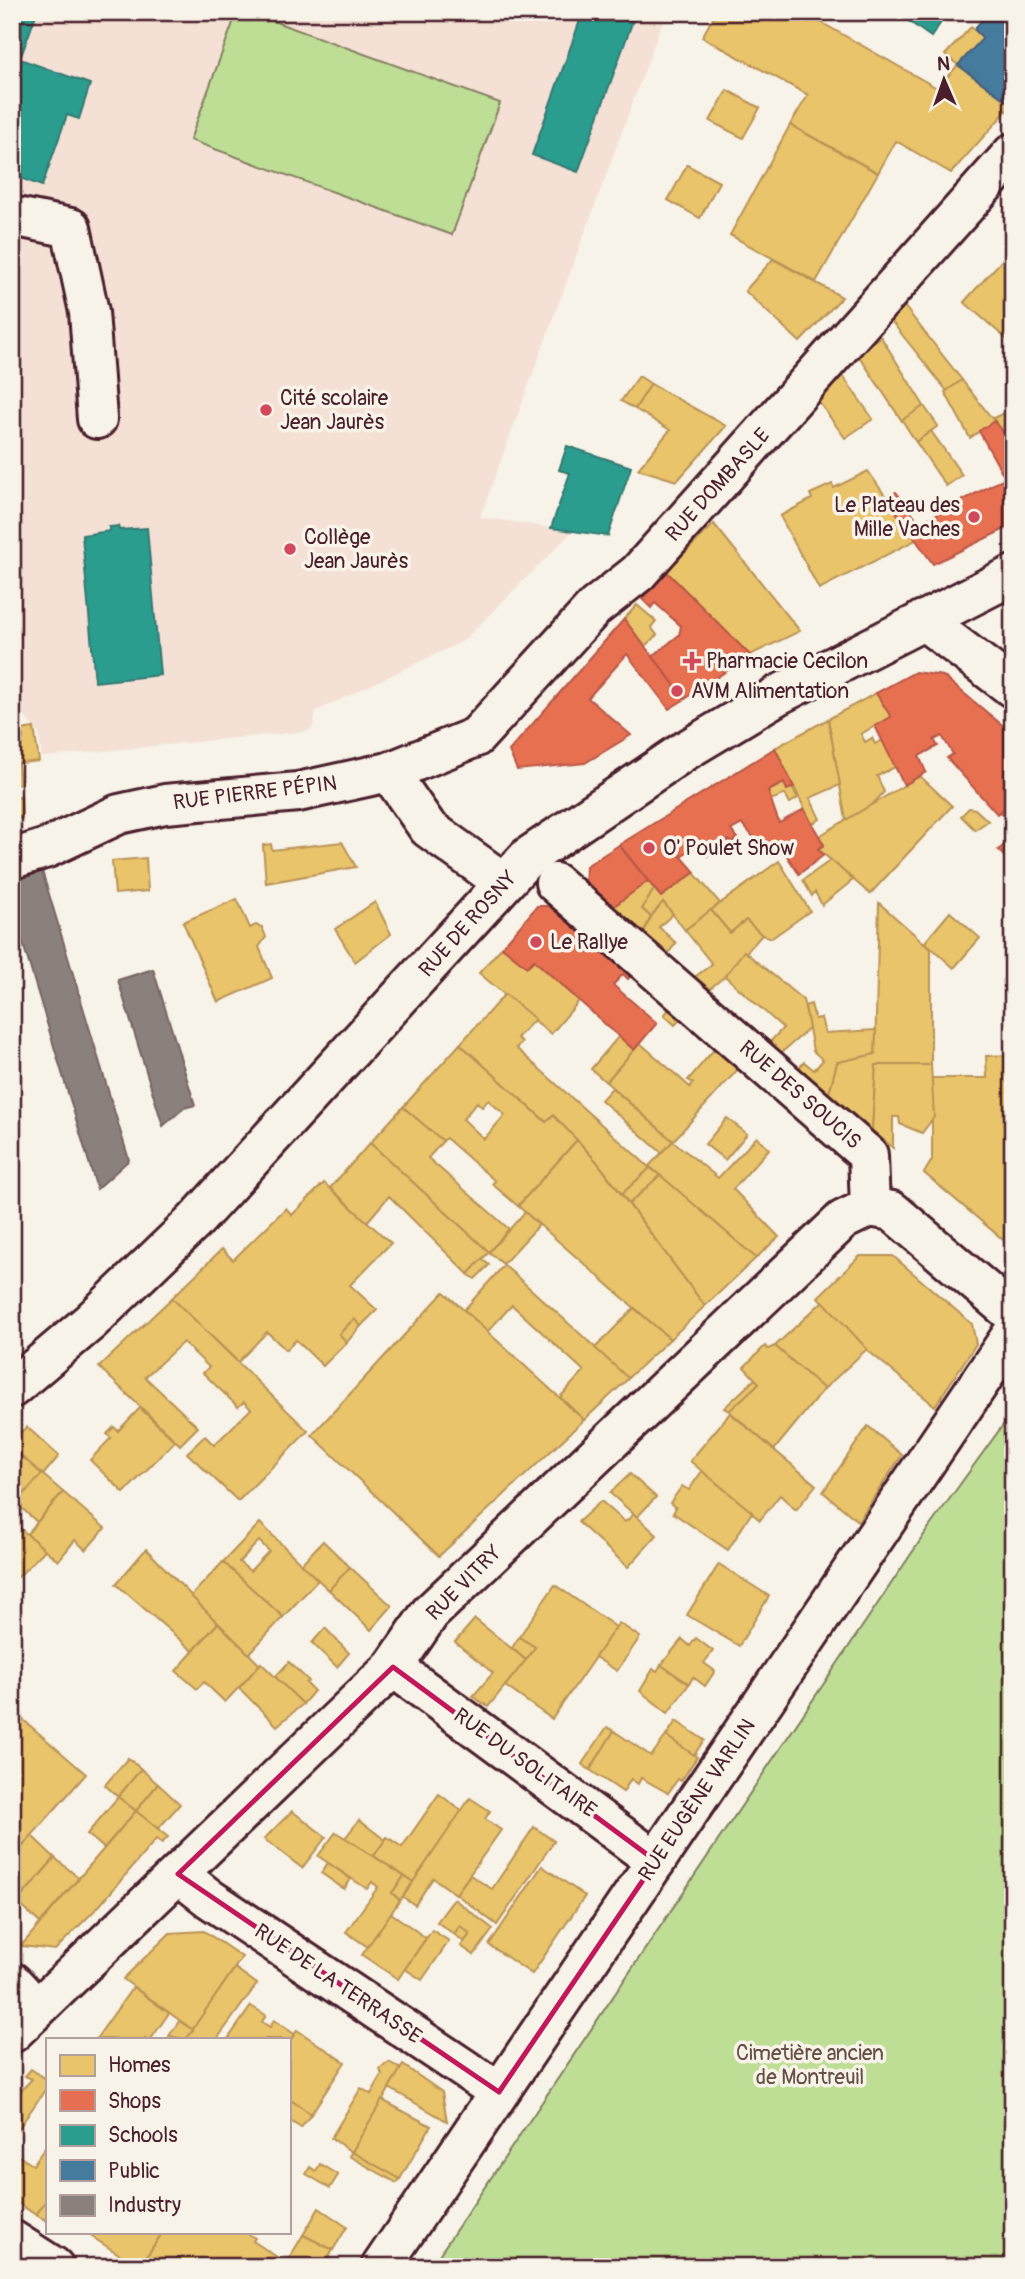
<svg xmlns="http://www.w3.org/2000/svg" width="1025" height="2279" font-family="Pangolin,sans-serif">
<rect width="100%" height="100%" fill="#f7f3e8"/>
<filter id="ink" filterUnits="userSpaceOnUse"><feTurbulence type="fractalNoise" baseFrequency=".0143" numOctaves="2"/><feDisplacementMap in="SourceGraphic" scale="14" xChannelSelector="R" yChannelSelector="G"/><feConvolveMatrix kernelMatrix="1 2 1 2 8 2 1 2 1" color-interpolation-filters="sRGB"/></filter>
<g filter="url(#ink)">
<polygon fill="#f4e0d4" points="12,12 666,12 480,517 573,531 463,641 316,711 313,727 308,731 42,757 39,734 21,711 12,505"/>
<g fill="#bede96" stroke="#847e60" stroke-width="2">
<polygon points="237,12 248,12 500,103 452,235 190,140"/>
<polygon points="1013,1411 1013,2267 431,2267 930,1526"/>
</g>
<g fill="#e9c46a" stroke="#b99257" stroke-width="2" fill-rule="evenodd">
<polygon points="716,12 822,12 817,20 937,88 958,65 1012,105 951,173 896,141 878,173 790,125 808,95 702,37"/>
<polygon points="971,27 983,38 958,65 945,55"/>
<polygon points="727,90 760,108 743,138 710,121"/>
<polygon points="790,125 878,173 816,282 730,235"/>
<polygon points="687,165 719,182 700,218 668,200"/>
<polygon points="1013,248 1013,342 1011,343 964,302"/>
<polygon points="773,259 842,297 800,342 745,291"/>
<polygon points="901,302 962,380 947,391 888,317"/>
<polygon points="881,337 924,406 902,421 857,353"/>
<polygon points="840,372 873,419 845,438 816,398"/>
<polygon points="639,376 651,384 635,409 621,401"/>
<polygon points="962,380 994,421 970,438 945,392"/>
<polygon points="651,384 726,426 677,481 638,469 670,430 635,409"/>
<polygon points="924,406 938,426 916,442 902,420"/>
<polygon points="1013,409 1013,434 1007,436 993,418"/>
<polygon points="931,431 962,475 946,486 916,442"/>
<polygon points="868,471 916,540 819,589 780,516 812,499 810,494 832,484 834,488"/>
<polygon points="714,524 800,631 750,655 666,571"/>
<polygon points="637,605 656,621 651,627 657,635 645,646 624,619"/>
<polygon points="876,693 891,717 861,734 865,742 872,738 875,744 883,740 897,766 877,776 884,792 873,804 846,820 828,719"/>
<polygon points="828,719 840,785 810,798 820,819 812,824 775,748"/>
<polygon points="12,728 20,728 23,738 12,751"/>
<polygon points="34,728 39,761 12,764 12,751 23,738 21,730"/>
<polygon points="18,763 20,784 13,784 14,798 21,797 22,818 12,819 12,764"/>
<polygon points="920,776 952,806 870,894 818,849 824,845 819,836"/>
<polygon points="784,783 787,790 792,788 798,798 790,803 785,794 771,800 768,791"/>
<polygon points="969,808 975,809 988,821 975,830 961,816"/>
<polygon points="342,842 356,867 266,883 263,845 271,844 272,850"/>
<polygon points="146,858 148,891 115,894 112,861"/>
<polygon points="831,860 853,880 822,905 815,892 812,896 803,880"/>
<polygon points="779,861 810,911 772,938 762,935 746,920 730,933 711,910"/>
<polygon points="694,873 720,903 685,930 663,902 651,917 642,909 654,889 661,897"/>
<polygon points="648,881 654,889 642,909 651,917 642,936 610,909"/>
<polygon points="237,899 250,928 256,925 262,927 266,937 259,947 272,978 218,1002 183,922"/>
<polygon points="375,902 391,934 355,962 335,929"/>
<polygon points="663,902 673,914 659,927 676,943 666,956 642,936 651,917"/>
<polygon points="879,903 931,949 931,1065 876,1065 872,1130 829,1093 837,1062 875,1054"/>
<polygon points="711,910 730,933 746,920 762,935 725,976 707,991 692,979 712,964 685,930"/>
<polygon points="950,912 980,938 954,968 925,942"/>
<polygon points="502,947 527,967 534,960 579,1001 551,1034 479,973"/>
<polygon points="744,951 803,1000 810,1028 781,1053 769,1043 783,1028 725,976"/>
<polygon points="505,994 535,1019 517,1038 522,1042 516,1048 650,1168 622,1194 597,1162 553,1115 546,1122 460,1044"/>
<polygon points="811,1004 815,1019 821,1018 825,1033 876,1030 875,1054 837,1062 829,1093 799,1068 804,1062 814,1070 823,1060 813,1051 805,1006"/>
<polygon points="673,1005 684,1015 675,1025 664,1015"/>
<polygon points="619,1036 634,1050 606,1082 591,1069"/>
<polygon points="640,1043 690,1087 693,1083 688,1080 717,1046 740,1067 673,1141 606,1082"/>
<path d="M 460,1044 L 546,1122 L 553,1115 L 577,1140 L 518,1206 L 492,1184 L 495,1181 L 446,1138 L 443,1141 L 403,1107 ZM 488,1100 L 505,1115 L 484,1139 L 463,1119 L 477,1102 L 482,1107 Z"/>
<polygon points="1013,1055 1013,1248 924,1173 932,1160 932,1078 987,1078 986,1056"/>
<polygon points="876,1065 931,1065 934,1117 922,1133 900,1124 899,1117 893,1117 893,1148 872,1130"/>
<polygon points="612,1088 673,1141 662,1153 601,1100"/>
<polygon points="403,1107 443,1141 428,1158 509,1229 489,1252 370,1143"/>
<polygon points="727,1118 747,1134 725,1160 705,1144"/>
<polygon points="757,1137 769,1149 733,1189 779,1237 756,1258 649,1166 673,1141 718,1178"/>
<polygon points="577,1140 597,1162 705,1306 670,1339 518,1206"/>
<polygon points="370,1143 489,1252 468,1274 389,1196 367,1222 330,1188"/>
<polygon points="650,1168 660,1175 629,1204 622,1194"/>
<polygon points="660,1175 756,1258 705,1306 629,1204"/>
<polygon points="324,1183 391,1243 350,1285 377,1310 361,1326 354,1319 339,1334 347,1342 323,1366 296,1340 286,1350 267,1332 238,1362 172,1298 222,1249 233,1260 286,1208 292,1215"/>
<polygon points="525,1212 539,1225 503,1264 489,1252"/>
<polygon points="860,1256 893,1256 972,1324 976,1344 935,1406 861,1345 818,1297"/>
<polygon points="482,1259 489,1265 475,1279 468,1274"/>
<polygon points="504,1265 629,1378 584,1420 560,1397 584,1371 512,1305 488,1331 464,1310"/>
<polygon points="444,1292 584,1420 439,1556 312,1435"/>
<polygon points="172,1298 308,1431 238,1501 187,1453 205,1436 214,1445 251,1409 244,1402 238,1407 203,1373 209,1367 183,1342 145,1377 198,1427 180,1445 99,1367"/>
<polygon points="823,1301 867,1349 824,1389 775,1346"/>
<polygon points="634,1308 670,1339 628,1378 595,1348"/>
<polygon points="354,1319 361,1326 347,1342 339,1334"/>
<polygon points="765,1346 768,1349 775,1346 824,1389 774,1450 729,1411 759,1383 744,1367"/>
<polygon points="755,1379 759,1383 729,1411 724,1408"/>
<polygon points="140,1408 175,1441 124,1493 90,1460 111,1438 107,1434 114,1427 118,1431"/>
<polygon points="730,1413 816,1485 796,1510 780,1495 760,1520 690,1461"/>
<polygon points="868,1426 902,1455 858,1521 823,1492"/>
<polygon points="27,1427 59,1456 43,1475 12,1448 12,1439"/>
<polygon points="12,1448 42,1474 16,1503 12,1500"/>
<polygon points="702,1471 752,1512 728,1550 673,1513 676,1508 670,1503 682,1486 689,1490"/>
<polygon points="42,1474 63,1492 37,1522 16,1503"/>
<polygon points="630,1474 656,1497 637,1517 610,1493"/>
<polygon points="63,1492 105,1528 86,1550 75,1540 58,1561 27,1534"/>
<polygon points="601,1501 625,1522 634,1514 657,1535 628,1567 578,1522"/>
<polygon points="12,1521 45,1550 12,1583"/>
<path d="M 260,1523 L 318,1580 L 283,1617 L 223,1562 ZM 259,1541 L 269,1551 L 250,1571 L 239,1562 Z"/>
<polygon points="323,1541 350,1567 329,1590 301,1564"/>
<polygon points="146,1549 218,1623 193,1651 116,1584"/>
<polygon points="223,1562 283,1617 249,1654 191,1596"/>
<polygon points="719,1564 769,1596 739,1646 687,1615"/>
<polygon points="350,1567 392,1606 371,1630 329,1590"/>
<polygon points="555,1585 616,1627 552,1719 505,1686 535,1647 519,1637"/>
<polygon points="475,1619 526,1660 488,1707 473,1696 493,1673 455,1642"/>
<polygon points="218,1623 260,1665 225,1702 204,1682 197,1689 176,1671"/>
<polygon points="619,1623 640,1637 617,1671 595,1657"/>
<polygon points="325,1628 349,1653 337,1667 312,1643"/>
<polygon points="519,1637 535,1647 526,1660 512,1648"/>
<polygon points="696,1638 713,1651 704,1663 715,1671 705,1686 693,1677 689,1684 661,1665 682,1639 690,1646"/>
<polygon points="289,1662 309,1681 306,1683 314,1691 303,1704 275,1677"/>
<polygon points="261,1663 303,1704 277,1726 239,1688"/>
<polygon points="661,1665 689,1684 668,1713 640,1691 653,1669 657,1671"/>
<polygon points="12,1710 86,1774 19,1850 12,1843"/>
<polygon points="676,1721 704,1740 694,1755 666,1736"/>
<polygon points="607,1727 614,1731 590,1770 582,1764"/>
<polygon points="614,1731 651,1756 666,1736 697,1757 681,1781 678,1779 668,1793 641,1778 638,1784 631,1779 623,1792 590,1770"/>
<polygon points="128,1758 141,1769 118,1797 105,1785"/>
<polygon points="141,1769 158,1784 136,1811 118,1797"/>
<polygon points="158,1784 180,1804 158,1829 136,1811"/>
<polygon points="439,1794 462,1811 413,1882 374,1856 387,1837 402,1847"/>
<polygon points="118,1797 136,1811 104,1848 87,1834"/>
<polygon points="470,1798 490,1811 485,1819 501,1830 456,1894 433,1878 415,1905 403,1897"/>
<polygon points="136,1811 168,1837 162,1843 156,1839 100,1905 55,1950 21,1946"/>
<polygon points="292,1811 326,1837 302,1868 264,1839"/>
<polygon points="359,1820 385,1840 372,1858 345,1838"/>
<polygon points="534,1827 554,1841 497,1925 456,1894 470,1875 492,1889"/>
<polygon points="336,1832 404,1876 392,1893 400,1900 368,1947 346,1932 378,1887 372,1882 367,1889 318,1856"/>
<polygon points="32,1836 55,1858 17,1902 12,1898 12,1858"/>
<polygon points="55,1858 79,1878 40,1923 17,1902"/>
<polygon points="328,1863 351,1879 344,1889 321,1873"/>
<polygon points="542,1866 585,1896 532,1974 489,1945"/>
<polygon points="404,1876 413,1882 400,1900 392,1893"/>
<polygon points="454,1899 493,1929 474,1955 461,1946 470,1934 460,1926 454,1934 437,1922"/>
<polygon points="391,1913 426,1938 398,1979 362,1955"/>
<polygon points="460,1926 470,1934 464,1942 454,1934"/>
<polygon points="432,1930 449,1941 422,1980 405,1969"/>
<polygon points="204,1931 242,1957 193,2030 123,1979 170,1933"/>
<polygon points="235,1968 257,1984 217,2039 190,2039 187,2037"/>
<polygon points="133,1987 169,2013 151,2039 96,2039"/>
<polygon points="251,2006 266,2015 262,2022 270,2027 274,2020 294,2034 289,2043 289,2039 228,2039"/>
<polygon points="179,2021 193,2030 186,2039 169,2036"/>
<polygon points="297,2030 345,2062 311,2114 289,2099 289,2043"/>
<polygon points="389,2062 401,2069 352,2152 331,2138 361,2088 371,2094 382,2075 380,2069"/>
<polygon points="403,2065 442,2092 447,2121 389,2088"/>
<polygon points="31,2069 47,2080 47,2087 17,2131 12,2128 12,2100 32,2079 25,2076"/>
<polygon points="289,2099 311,2114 301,2128 289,2120"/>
<polygon points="382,2100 431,2126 400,2179 352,2152"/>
<polygon points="47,2144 47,2199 36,2215 12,2199 12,2152 33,2165"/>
<polygon points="352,2152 400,2179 397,2183 349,2156"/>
<polygon points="320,2164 338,2175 330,2188 306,2174 310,2167 316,2171"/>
<polygon points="47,2199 47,2221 36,2215"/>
<polygon points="319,2208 347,2227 333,2250 303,2235"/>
<polygon points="95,2232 163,2232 139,2267 92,2237"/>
<polygon points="163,2232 245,2232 255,2238 253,2241 286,2263 284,2267 157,2267 145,2259"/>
<polygon points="303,2235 333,2250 323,2267 284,2267"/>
</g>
<g fill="#e76f51" stroke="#b85746" stroke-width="2">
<polygon points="994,421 1013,444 1013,525 933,564 886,498 896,492 920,523 1005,478 979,431"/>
<polygon points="666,571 750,655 685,699 653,656 679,635 681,626 655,603 651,608 642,599"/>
<polygon points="624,619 685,699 669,709 627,654 588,698 631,735 585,763 517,770 509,751"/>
<polygon points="915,672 943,676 1013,734 1013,802 997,814 947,758 953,754 942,736 934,740 938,746 919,756 926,772 904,785 875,726 891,717 876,693"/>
<polygon points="775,748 794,787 787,790 784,783 768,791 779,823 804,809 824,845 818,849 824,855 799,874 781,847 772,854 766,851 742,824 731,830 737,838 732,843 729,840 707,856 698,845 681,856 695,872 661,897 619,845"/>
<polygon points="1013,802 1013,823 1000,812"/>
<polygon points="1013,838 1013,865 998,850"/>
<polygon points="619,845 648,881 610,909 585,888 586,866"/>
<polygon points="537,906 560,906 635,971 628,979 623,974 613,985 657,1023 634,1050 534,960 527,967 502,947"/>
</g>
<g fill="#2a9d8f" stroke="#347771" stroke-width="2">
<polygon points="12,12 37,12 20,59 90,84 79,119 67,115 42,186 12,175"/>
<polygon points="583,12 636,12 578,172 532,155"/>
<polygon points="896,12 948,12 931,37"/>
<polygon points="567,446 631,467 608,536 551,528 570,473 559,470"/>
<polygon points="118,526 119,530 147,528 160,675 95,682 82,535 110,531 109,527"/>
</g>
<polygon fill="#457b9d" stroke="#465f7b" stroke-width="2" points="989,12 1013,12 1012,105 958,65 983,38 974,29"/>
<g fill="#8a817c" stroke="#776464" stroke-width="2">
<polygon points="42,871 129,1160 97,1189 12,907 12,875"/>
<polygon points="153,969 195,1105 184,1108 163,1126 118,980"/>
</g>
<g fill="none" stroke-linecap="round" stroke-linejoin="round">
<defs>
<g id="street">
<polyline points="12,216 71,228 89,312 97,419"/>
<polyline points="923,620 1013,688"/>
<polyline points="389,772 428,828 503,882"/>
<polyline points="12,859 47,848 119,814 165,804 298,792 389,772 476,737 595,607 638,573 1013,153"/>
<polyline points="555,883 868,1155 870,1207"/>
<polyline points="393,1667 656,1861"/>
<polyline points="178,1874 210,1899 499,2092"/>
<polyline points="12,1982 36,2008"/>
<polyline points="12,2033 393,1667 430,1613 843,1220 870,1207 892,1211 1013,1314"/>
<polyline points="12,2240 54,2267"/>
<polyline points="381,2267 1013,1333"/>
</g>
<polyline id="secondary" points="12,1388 90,1322 194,1222 528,857 683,752 778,695 1013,575"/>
</defs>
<use href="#street" stroke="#4a1f2b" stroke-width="44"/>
<use href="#secondary" stroke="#4a1f2b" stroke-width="44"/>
<use href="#street" stroke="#f7f3e8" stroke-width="38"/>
<use href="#secondary" stroke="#f7f3e8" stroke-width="38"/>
</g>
</g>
<path fill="none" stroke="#c2185b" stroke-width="5" stroke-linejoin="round" d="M 393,1667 L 656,1861 L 499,2092 L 178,1874 Z"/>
<g fill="#d1495b" stroke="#f7f3e8" stroke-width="2.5">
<circle cx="266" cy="410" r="7"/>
<circle cx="974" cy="517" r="7"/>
<circle cx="290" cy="549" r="7"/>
<path d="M688.5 650.5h7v7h7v7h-7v7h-7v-7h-7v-7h7z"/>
<circle cx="677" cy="691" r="7"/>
<circle cx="649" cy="848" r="7"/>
<circle cx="536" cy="942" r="7"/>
</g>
<g text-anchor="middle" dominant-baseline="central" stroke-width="7" stroke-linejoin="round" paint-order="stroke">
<g font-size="21" fill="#4a1f2b" stroke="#f7f3e8" text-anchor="start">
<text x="280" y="398">Cité scolaire<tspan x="280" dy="24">Jean Jaurès</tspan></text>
<text x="960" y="505" text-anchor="end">Le Plateau des<tspan x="960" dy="24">Mille Vaches</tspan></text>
<text x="304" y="537">Collège<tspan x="304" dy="24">Jean Jaurès</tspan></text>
<text x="706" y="661">Pharmacie Cecilon</text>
<text x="691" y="691">AVM Alimentation</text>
<text x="663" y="848">O' Poulet Show</text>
<text x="550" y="942">Le Rallye</text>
</g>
<g font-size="21" fill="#4a1f2b" stroke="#f7f3e8">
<text transform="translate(718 485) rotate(-48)">RUE DOMBASLE</text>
<text transform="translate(255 793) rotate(-7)">RUE PIERRE PÉPIN</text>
<text transform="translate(468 924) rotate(-48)">RUE DE ROSNY</text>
<text transform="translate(800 1095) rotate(41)">RUE DES SOUCIS</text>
<text transform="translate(464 1583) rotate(-45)">RUE VITRY</text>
<text transform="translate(525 1763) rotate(36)">RUE DU SOLITAIRE</text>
<text transform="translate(697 1800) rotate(-56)">RUE EUGÈNE VARLIN</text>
<text transform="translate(338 1984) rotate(34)">RUE DE LA TERRASSE</text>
</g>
<g font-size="21" fill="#674f46" stroke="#f7f3e8">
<text x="810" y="2053">Cimetière ancien<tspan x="810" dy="24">de Montreuil</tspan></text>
</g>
</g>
<rect width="1025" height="2279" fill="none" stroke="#f7f3e8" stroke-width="42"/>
<rect x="21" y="21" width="983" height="2237" fill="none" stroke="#4a1f2b" stroke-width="2.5" filter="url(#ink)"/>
<rect x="46" y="2038" width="245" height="196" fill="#f7f3e8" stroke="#b29e9c" stroke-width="2"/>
<rect x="60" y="2055" width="35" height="21" fill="#e9c46a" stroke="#b29e9c" stroke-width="2"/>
<text x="108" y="2072" font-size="21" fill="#4a1f2b">Homes</text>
<rect x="60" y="2090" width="35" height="21" fill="#e76f51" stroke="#b29e9c" stroke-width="2"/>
<text x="108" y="2108" font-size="21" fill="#4a1f2b">Shops</text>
<rect x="60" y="2125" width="35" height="21" fill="#2a9d8f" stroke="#b29e9c" stroke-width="2"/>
<text x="108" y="2142" font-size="21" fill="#4a1f2b">Schools</text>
<rect x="60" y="2160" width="35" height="21" fill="#457b9d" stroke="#b29e9c" stroke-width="2"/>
<text x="108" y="2178" font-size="21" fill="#4a1f2b">Public</text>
<rect x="60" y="2195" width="35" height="21" fill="#8a817c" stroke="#b29e9c" stroke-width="2"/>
<text x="108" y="2212" font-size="21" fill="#4a1f2b">Industry</text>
<g transform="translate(944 80) rotate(358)" stroke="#f7f3e8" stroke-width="5" paint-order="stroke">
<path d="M0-5L12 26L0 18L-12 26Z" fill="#4a1f2b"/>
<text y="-10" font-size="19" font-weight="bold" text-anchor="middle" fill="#4a1f2b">N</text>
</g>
</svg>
